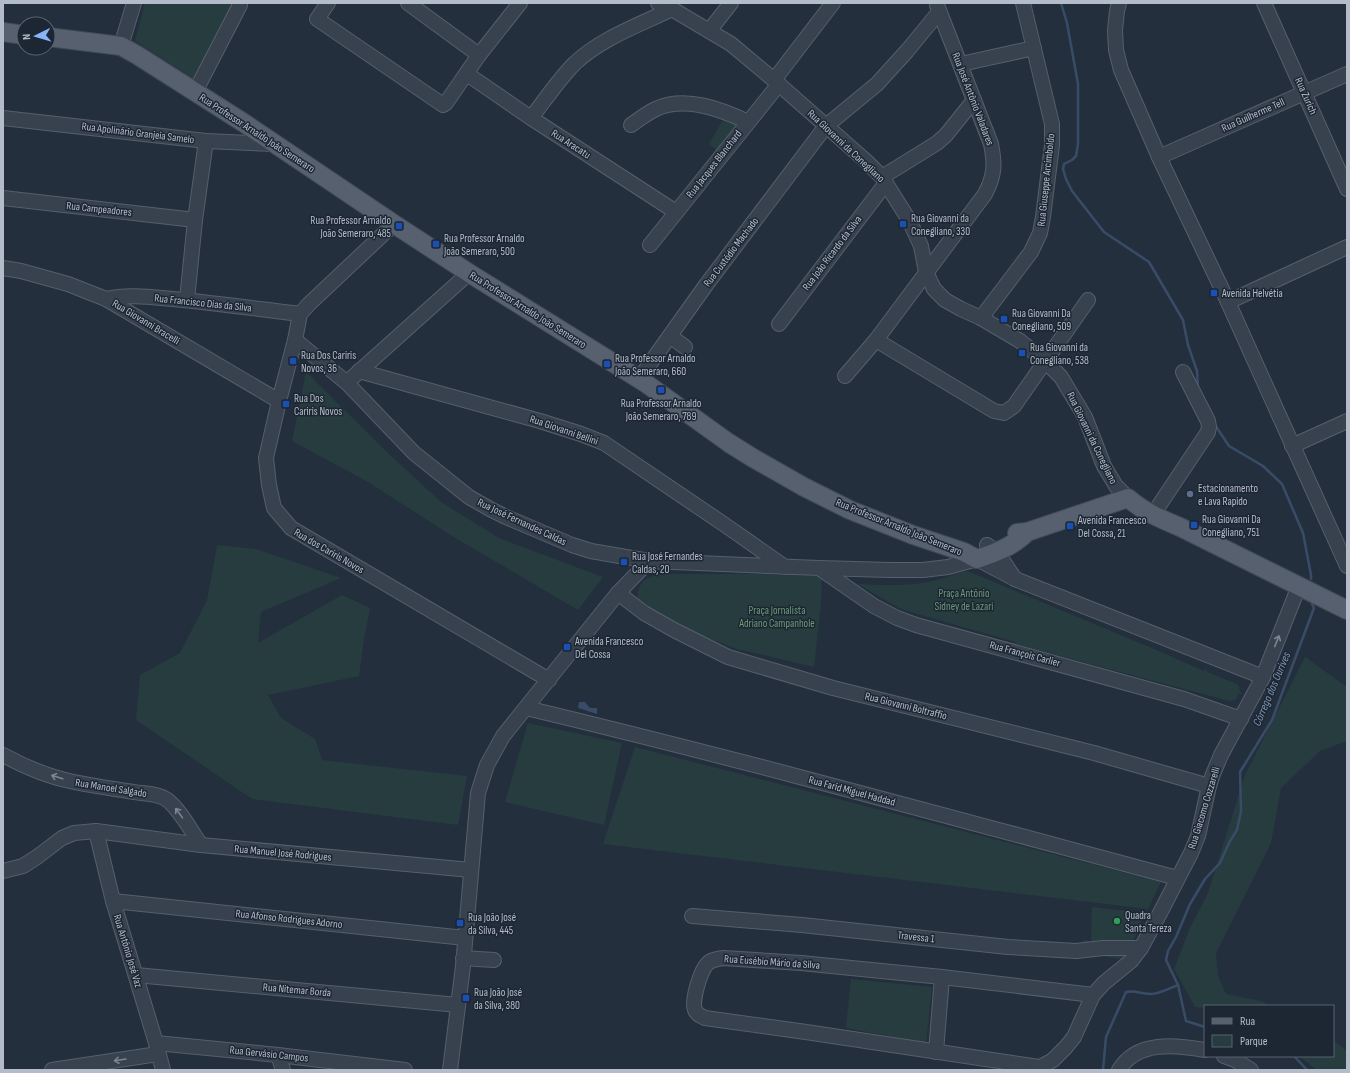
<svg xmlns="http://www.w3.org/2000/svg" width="1350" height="1073" font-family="'Sofia Sans Condensed',sans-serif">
<rect width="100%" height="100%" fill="#242f3e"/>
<g fill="#263c3f">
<polygon points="145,3 244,3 203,85 135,41"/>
<polygon points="726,114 744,121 722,154 709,144"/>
<polygon points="306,372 387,452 441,502 499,538 603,577 578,610 452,536 368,482 292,441"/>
<polygon points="217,545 256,549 341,578 261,612 258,643 342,595 370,608 364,639 359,676 268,695 281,718 315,739 322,760 467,776 458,825 252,799 136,720 140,675 180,653 207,600"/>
<path d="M 964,571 L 970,572 L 1159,651 L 1197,668 L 1204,671 L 1205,669 L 1207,670 L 1207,672 L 1237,684 L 1239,686 L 1240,692 L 1242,693 L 1242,694 L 1238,694 L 1236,700 L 1229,701 L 1015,644 L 1015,642 L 914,613 L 899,608 L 858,584 C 884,585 911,587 937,580 C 946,578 955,574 964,571 Z"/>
<path d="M 664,574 L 764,574 L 822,576 L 821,604 L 814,667 L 737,649 L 677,626 L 647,609 L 638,599 C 636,581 649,576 664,574 Z"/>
<polygon points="1305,657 1347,687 1347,741 1320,751 1281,788 1271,843 1216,953 1218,976 1226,994 1261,1001 1272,1006 1205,1006 1205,1008 1195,1007 1174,969 1190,928 1208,893 1245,775"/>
<polygon points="528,723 622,743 604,825 505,802"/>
<polygon points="635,747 1161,882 1148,909 603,844"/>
<polygon points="1092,907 1145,913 1133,942 1121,959 1079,953 1075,948 1085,940 1091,942"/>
<polygon points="851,979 932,987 926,1043 846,1028"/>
<polygon points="1333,1040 1347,1051 1347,1070 1317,1070 1299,1056 1333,1056"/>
</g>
<polygon fill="#394c67" points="579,702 585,702 590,708 597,708 597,714 578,708"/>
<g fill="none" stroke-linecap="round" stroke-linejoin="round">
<g stroke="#394c67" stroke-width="2.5">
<polyline points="1061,3 1067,23 1078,84 1078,144 1076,156 1072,160 1064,164 1063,169 1066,179 1072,191 1104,232 1149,262 1183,320 1188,345 1197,371 1198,388"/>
<polyline points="1215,425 1229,446 1263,466 1282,484 1303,533 1311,575 1311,579"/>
<polyline points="1178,985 1186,1021 1205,1027"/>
<polyline points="1294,1056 1307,1070"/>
<path d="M 1103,1070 L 1106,1037 L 1126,992 C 1135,990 1142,994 1151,994 C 1159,994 1170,988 1178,985 L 1166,960 L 1168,951 L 1176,937 L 1190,904 L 1205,879 L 1220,863 L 1230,841 L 1237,830 L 1241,811 L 1240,772 L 1272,720 L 1314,608 L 1310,600"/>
</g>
<defs>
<g id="minor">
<polyline points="328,3 317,19 443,105 446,103 479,55 520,3"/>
<polyline points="408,3 479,55"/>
<polyline points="658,3 672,9 731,44 774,80 866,161 882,177 909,220 921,246 926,272 934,289 945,300 961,309 981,318 1020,341 1045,361 1061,377 1085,417 1104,466 1116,486 1128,498"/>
<polyline points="1119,3 1117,11 1115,30 1116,50 1121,70 1159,157 1228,302 1347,566"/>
<polyline points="1264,3 1347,189"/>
<polyline points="709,31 731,3"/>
<polyline points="121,46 134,3"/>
<polyline points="961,64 1034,48"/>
<polyline points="467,74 531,118 676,212"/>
<polyline points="774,80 833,3"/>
<polyline points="195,92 240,5"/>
<polyline points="3,118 206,141 273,144"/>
<path d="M 531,118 C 545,100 559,79 575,63 C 602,38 639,25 672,9"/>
<path d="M 631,125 C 640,119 648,112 658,108 C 686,96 721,109 748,122"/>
<polyline points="1159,157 1347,74"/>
<polyline points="882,177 937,143 946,135 974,100"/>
<polyline points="3,198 195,220"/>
<polyline points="394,224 309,304 300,314 295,340 279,401 266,458 269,485 274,508 291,528 549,680"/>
<polyline points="650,245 779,84"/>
<polyline points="3,268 21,271 68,284 106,299 279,401"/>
<path d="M 106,299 C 128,294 150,297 173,299 C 215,303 258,309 300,314"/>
<polyline points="187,300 195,220 206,141"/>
<polyline points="1228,302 1347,247"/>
<polyline points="981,318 1031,252 1040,233 1043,217 1052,145 1052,124 1023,3"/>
<polyline points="779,324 886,183"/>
<polyline points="670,336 685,347"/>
<polyline points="295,340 347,383 414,453 469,497 490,509 506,517 572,545 591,551 649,561 819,568 890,570 923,570 948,567 977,559 1015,579 1263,677"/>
<polyline points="876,340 994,411 1004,413 1014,406 1088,300"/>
<polyline points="359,371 540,421 581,434 604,443 725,525 785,567"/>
<path d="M 845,376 L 876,340 L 985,194 C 995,175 995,164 991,144 L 937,5"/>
<polyline points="353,377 469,273"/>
<polyline points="639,379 706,285 826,126 877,84 907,51 939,12"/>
<polyline points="1292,446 1347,421"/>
<polyline points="1152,516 1208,432 1209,427 1208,421 1183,372"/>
<polyline points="987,545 997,552 1015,579"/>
<polyline points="819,568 874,606 897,618 916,625 1184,699 1241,719"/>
<polyline points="618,593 644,613 674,630 728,657 833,688 1094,753 1209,786"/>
<path d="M 526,708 C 744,760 961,820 1177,878"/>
<path d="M 3,755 C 25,767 49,777 74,782 C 94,786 114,789 134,792 C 145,794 156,793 166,799 C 180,809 191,831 201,845"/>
<polyline points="96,831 113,901 156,1043 163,1070"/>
<polyline points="3,871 23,866 37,857 62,838 74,833 96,831 201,845 471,870"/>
<polyline points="113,901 465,938"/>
<polyline points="692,916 802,925 1008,947 1076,951 1103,948 1141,948"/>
<polyline points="463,958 494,960"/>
<polyline points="136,975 458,1005"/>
<polyline points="156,1043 278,1055 405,1070"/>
<polyline points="936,1052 942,977"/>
<polyline points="278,1055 283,1070"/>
<polyline points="1224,1056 1235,1060 1251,1070"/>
<path d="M 1039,1067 L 806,1032 L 705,1018 C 701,1016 697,1015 695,1010 C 691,1001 701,969 708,963 C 713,959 718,959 723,958 L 801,963 L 942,977 L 1093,995"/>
<polyline points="52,1070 158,1054"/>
<polyline points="450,1070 463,966 478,793 487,765 503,736 618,593 649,561"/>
<polyline points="1035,1070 1053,1060 1066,1047 1074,1037 1093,995 1104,983 1131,961 1141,948 1159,915 1191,853 1198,836 1209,786 1213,774 1221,755 1263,677 1299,586"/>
<path d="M 1119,1070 C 1137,1040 1176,1045 1205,1050"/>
</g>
<g id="major">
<polyline points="3,32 24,35"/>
<path d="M 48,37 L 121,46 L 137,55 L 244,123 L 394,224 L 469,273 L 644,382 L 729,443 L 753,458 L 804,487 L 850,510 L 913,535 L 964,552 L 977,559 C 995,553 1014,546 1027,532"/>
<path d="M 1017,533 L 1027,532 L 1128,498 C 1144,512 1161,519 1180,527 L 1347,610"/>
</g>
</defs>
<use href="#minor" stroke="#565f6c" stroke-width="16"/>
<use href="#major" stroke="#414a57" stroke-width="20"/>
<use href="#minor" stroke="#38414e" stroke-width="14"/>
<use href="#major" stroke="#56606e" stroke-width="18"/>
</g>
<defs><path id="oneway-shaft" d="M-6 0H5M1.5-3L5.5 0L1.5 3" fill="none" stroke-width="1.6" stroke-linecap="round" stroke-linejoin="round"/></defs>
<g stroke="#7c8592">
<use href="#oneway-shaft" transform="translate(1277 641) rotate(-68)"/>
<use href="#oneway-shaft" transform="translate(57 777) rotate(-163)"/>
<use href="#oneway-shaft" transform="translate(179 813) rotate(-126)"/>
<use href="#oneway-shaft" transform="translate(120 1060) rotate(171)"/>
</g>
<g fill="#1a4fb4" stroke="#1d2633" stroke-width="1.5">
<rect x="899" y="220" width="8" height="8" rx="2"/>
<rect x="395" y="222" width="8" height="8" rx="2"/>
<rect x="432" y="240" width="8" height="8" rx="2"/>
<rect x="1210" y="289" width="8" height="8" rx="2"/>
<rect x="1000" y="315" width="8" height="8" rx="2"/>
<rect x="1018" y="349" width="8" height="8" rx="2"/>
<rect x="289" y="357" width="8" height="8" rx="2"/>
<rect x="603" y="360" width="8" height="8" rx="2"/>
<rect x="657" y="386" width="8" height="8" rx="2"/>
<rect x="282" y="400" width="8" height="8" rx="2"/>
<rect x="1190" y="521" width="8" height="8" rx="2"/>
<rect x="1066" y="522" width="8" height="8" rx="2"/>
<rect x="620" y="558" width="8" height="8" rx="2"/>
<rect x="563" y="643" width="8" height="8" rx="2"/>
<rect x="456" y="919" width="8" height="8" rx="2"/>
<rect x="462" y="994" width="8" height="8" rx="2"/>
</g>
<circle fill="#5c6f8a" stroke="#1d2633" stroke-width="1.5" cx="1190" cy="494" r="4"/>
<circle fill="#2e9e5b" stroke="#1d2633" stroke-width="1.5" cx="1117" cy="921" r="4"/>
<g text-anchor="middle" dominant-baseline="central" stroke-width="3" stroke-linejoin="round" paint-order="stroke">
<g font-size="11" fill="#b4bcc9" stroke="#1d2633">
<text transform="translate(1306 96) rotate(66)">Rua Zurich</text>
<text transform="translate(973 99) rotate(69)">Rua José Antônio Valadares</text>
<text transform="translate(1253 115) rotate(-24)">Rua Guilherme Tell</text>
<text transform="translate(138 133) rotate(7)">Rua Apolinário Granjeia Samelo</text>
<text transform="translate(257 133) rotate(33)">Rua Professor Arnaldo João Semeraro</text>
<text transform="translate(571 144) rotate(33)">Rua Aracatu</text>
<text transform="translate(846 146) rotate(43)">Rua Giovanni da Conegliano</text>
<text transform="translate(714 164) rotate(-52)">Rua Jacques Blanchard</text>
<text transform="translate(1046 180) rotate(-84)">Rua Giuseppe Arcimboldo</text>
<text transform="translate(99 209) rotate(6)">Rua Campeadores</text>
<text transform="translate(731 252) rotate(-53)">Rua Custódio Machado</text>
<text transform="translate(832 253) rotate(-53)">Rua João Ricardo da Silva</text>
<text transform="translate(203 303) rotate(6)">Rua Francisco Dias da Silva</text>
<text transform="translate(528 310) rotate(32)">Rua Professor Arnaldo João Semeraro</text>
<text transform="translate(146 322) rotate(31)">Rua Giovanni Bracelli</text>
<text transform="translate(564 430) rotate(19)">Rua Giovanni Bellini</text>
<text transform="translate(1092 438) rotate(64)">Rua Giovanni da Conegliano</text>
<text transform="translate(522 522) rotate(25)">Rua José Fernandes Caldas</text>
<text transform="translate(899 527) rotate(22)">Rua Professor Arnaldo João Semeraro</text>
<text transform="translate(329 551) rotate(30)">Rua dos Cariris Novos</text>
<text transform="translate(1025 654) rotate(15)">Rua François Carlier</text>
<text transform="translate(906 706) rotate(14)">Rua Giovanni Boltraffio</text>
<text transform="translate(111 788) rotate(9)">Rua Manoel Salgado</text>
<text transform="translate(852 791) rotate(15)">Rua Farid Miguel Haddad</text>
<text transform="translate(1204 808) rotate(-73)">Rua Giacomo Cozzarelli</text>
<text transform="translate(283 853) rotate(5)">Rua Manuel José Rodrigues</text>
<text transform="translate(289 919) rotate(6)">Rua Afonso Rodrigues Adorno</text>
<text transform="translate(916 937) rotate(6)">Travessa 1</text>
<text transform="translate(128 951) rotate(73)">Rua Antônio José Vaz</text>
<text transform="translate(772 962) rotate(4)">Rua Eusébio Mário da Silva</text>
<text transform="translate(297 990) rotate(5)">Rua Nitemar Borda</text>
<text transform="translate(269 1054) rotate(6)">Rua Gervásio Campos</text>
</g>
<g font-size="11" fill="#b4bcc9" stroke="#1d2633" text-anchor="start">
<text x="911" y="218">Rua Giovanni da<tspan x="911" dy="13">Conegliano, 330</tspan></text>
<text x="391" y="220" text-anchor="end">Rua Professor Arnaldo<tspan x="391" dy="13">João Semeraro, 485</tspan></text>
<text x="444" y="238">Rua Professor Arnaldo<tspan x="444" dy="13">João Semeraro, 500</tspan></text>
<text x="1222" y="293">Avenida Helvétia</text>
<text x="1012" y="313">Rua Giovanni Da<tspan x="1012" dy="13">Conegliano, 509</tspan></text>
<text x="1030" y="347">Rua Giovanni da<tspan x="1030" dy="13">Conegliano, 538</tspan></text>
<text x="301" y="355">Rua Dos Cariris<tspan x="301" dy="13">Novos, 36</tspan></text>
<text x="615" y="358">Rua Professor Arnaldo<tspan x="615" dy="13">João Semeraro, 660</tspan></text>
<text x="294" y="398">Rua Dos<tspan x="294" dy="13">Cariris Novos</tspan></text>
<text x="661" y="403" text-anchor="middle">Rua Professor Arnaldo<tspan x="661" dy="13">João Semeraro, 789</tspan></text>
<text x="1198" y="488">Estacionamento<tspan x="1198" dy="13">e Lava Rapido</tspan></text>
<text x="1202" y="519">Rua Giovanni Da<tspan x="1202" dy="13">Conegliano, 751</tspan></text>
<text x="1078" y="520">Avenida Francesco<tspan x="1078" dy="13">Del Cossa, 21</tspan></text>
<text x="632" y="556">Rua José Fernandes<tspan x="632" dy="13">Caldas, 20</tspan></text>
<text x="575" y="641">Avenida Francesco<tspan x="575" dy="13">Del Cossa</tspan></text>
<text x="1125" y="915">Quadra<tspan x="1125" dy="13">Santa Tereza</tspan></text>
<text x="468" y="917">Rua João José<tspan x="468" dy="13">da Silva, 445</tspan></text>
<text x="474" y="992">Rua João José<tspan x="474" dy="13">da Silva, 380</tspan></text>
</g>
<g font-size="11" fill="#6b9a76" stroke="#1d2633">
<text x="964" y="593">Praça Antônio<tspan x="964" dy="13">Sidney de Lazari</tspan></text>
<text x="777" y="610">Praça Jornalista<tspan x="777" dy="13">Adriano Campanhole</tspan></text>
</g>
<g font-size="12" font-style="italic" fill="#7c92b1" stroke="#1d2633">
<text transform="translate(1272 689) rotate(-67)">Córrego das Ourives</text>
</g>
</g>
<rect width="1350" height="1073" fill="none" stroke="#b4bcc9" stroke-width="8"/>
<rect x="1204" y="1005" width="130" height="52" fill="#1d2633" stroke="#59626f"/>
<rect x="1212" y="1018" width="20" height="6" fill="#56606e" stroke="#59626f"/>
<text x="1240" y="1025" font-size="12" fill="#b4bcc9">Rua</text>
<rect x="1212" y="1035" width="20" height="12" fill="#263c3f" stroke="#59626f"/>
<text x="1240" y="1045" font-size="12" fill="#b4bcc9">Parque</text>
<g transform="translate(36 36) rotate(265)"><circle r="19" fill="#1d2633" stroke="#59626f"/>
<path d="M0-3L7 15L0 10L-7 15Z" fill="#8ab4f8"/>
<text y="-6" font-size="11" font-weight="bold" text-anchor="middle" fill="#b4bcc9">N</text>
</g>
</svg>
